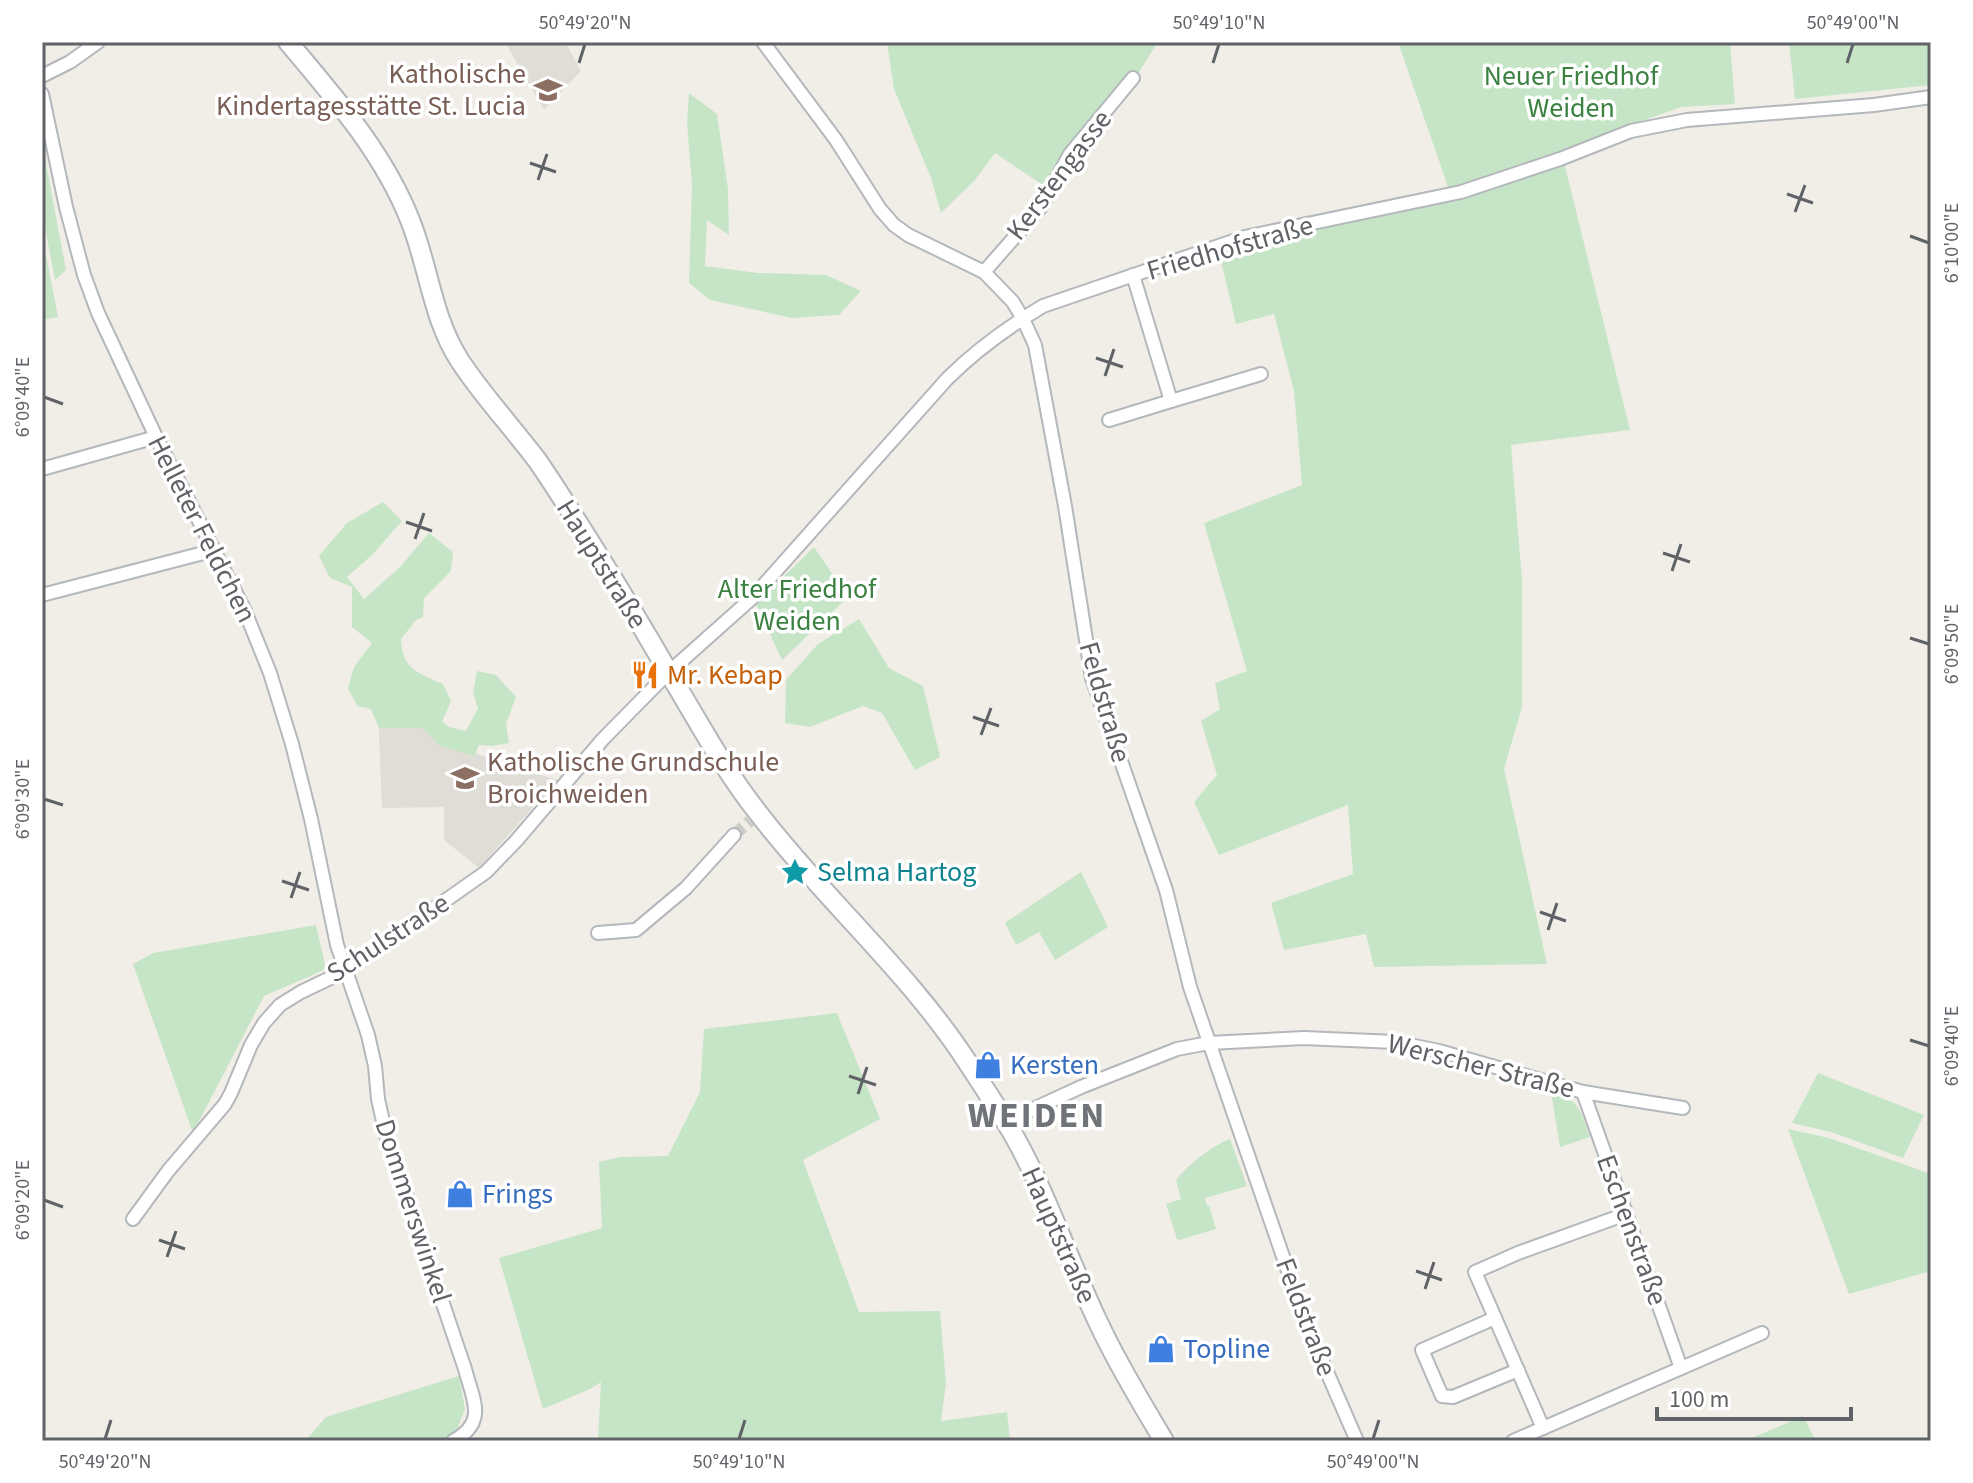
<svg xmlns="http://www.w3.org/2000/svg" width="1973" height="1483" font-family="'Source Sans 3',sans-serif">
<rect width="100%" height="100%" fill="#f0eee7"/>
<g fill="#dfddd5">
<polygon points="505,42 565,42 581,71 544,110"/>
<polygon points="377,684 440,742 557,780 479,868 444,840 444,807 382,808"/>
</g>
<g fill="#c6e5c7">
<polygon points="887,42 1158,42 1118,105 1079,151 1056,194 995,153 975,180 941,213 931,178 894,89"/>
<polygon points="1398,42 1730,42 1735,104 1681,107 1561,150 1630,430 1511,445 1522,580 1522,707 1504,769 1547,964 1374,967 1366,934 1284,950 1271,903 1353,874 1348,805 1219,855 1194,802 1217,775 1201,721 1220,709 1215,683 1247,671 1204,523 1302,485 1294,391 1274,314 1236,324 1216,240 1448,187"/>
<polygon points="1789,42 1931,42 1931,85 1795,99"/>
<polygon points="689,93 717,114 728,189 729,235 707,220 705,266 758,273 826,275 861,291 839,315 792,318 710,300 689,283 692,184 687,123"/>
<polygon points="42,120 46,164 66,270 55,280 42,212"/>
<polygon points="42,234 58,317 42,320"/>
<path d="M 383,502 L 402,521 L 373,554 L 347,577 L 364,599 L 400,567 L 429,533 L 453,552 L 451,571 L 424,598 L 423,617 L 416,620 L 401,639 C 402,669 418,673 443,684 L 451,701 L 442,722 L 449,727 L 466,731 L 478,708 L 473,693 L 477,671 L 496,675 L 516,697 L 506,724 L 509,743 L 492,746 L 479,745 L 475,756 L 438,745 L 423,728 L 379,728 L 371,709 L 357,706 L 348,688 L 354,667 L 372,643 L 352,627 L 352,587 L 330,578 L 319,556 L 347,523 Z"/>
<polygon points="814,547 848,597 782,660 756,604"/>
<polygon points="859,619 889,668 923,686 940,757 915,770 882,713 863,706 810,727 785,723 786,680 818,644"/>
<polygon points="1081,872 1108,927 1055,960 1039,932 1016,945 1005,923"/>
<polygon points="316,925 326,969 264,996 193,1133 133,964 153,953"/>
<polygon points="837,1013 880,1119 803,1160 859,1312 940,1311 946,1383 941,1421 1007,1412 1010,1441 598,1441 601,1382 590,1389 543,1409 499,1258 602,1228 599,1162 620,1157 668,1156 700,1092 704,1029"/>
<polygon points="1818,1073 1924,1115 1903,1158 1831,1132 1792,1123"/>
<path d="M 1551,1092 C 1579,1098 1581,1112 1590,1137 L 1560,1147 Z"/>
<polygon points="1788,1129 1829,1138 1931,1174 1931,1271 1849,1294"/>
<path d="M 1230,1139 L 1247,1186 L 1205,1198 L 1207,1206 L 1209,1205 L 1216,1229 L 1179,1240 L 1177,1239 L 1166,1204 L 1181,1199 L 1176,1180 C 1190,1163 1210,1147 1230,1139 Z"/>
<polygon points="459,1376 465,1409 456,1432 438,1441 305,1441 326,1417"/>
<polygon points="1803,1416 1816,1441 1745,1441"/>
</g>
<g fill="none" stroke-linecap="round" stroke-linejoin="round">
<polyline stroke="#cccbc7" stroke-width="12" stroke-dasharray="12 6" stroke-linecap="butt" points="734,835 750,821"/>
<defs>
<g id="street">
<polyline points="763,42 836,140 880,209 894,225 908,235 984,272 1013,302 1023,319 1035,345 1065,506 1092,678 1166,890 1190,987 1307,1326 1357,1441"/>
<polyline points="42,76 70,62 98,42"/>
<path d="M 42,94 L 66,207 L 84,275 L 98,313 L 156,437 L 245,611 L 270,673 L 292,744 L 311,819 L 337,945 L 368,1035 L 375,1066 L 378,1099 L 386,1135 L 465,1369 C 473,1400 488,1422 453,1441"/>
<polyline points="984,272 1041,207 1070,154 1133,78"/>
<polyline points="1171,401 1261,374"/>
<polyline points="1109,420 1171,401 1133,275"/>
<polyline points="42,469 156,437"/>
<polyline points="42,595 215,550"/>
<polyline points="598,933 636,930 686,888 734,835"/>
<polyline points="1583,1092 1681,1368"/>
<polyline points="1005,1122 1081,1087 1177,1049 1209,1043 1304,1038 1395,1042 1439,1051 1583,1092 1683,1108"/>
<path d="M 133,1219 L 168,1171 L 225,1104 L 231,1093 L 251,1045 L 264,1023 L 280,1005 L 301,992 L 345,971 L 486,872 L 516,841 L 603,739 L 669,672 L 751,599 L 947,379 C 975,351 1008,327 1043,306 L 1245,237 L 1461,192 L 1560,159 L 1631,131 L 1687,120 L 1874,105 L 1931,97"/>
<polyline points="1495,1318 1422,1350 1442,1396 1453,1397 1518,1370"/>
<polyline points="1543,1428 1475,1272 1518,1253 1626,1214"/>
<polyline points="1513,1441 1762,1333"/>
</g>
<path id="secondary" d="M 288,42 C 335,98 383,152 410,220 C 429,267 432,318 460,361 C 483,396 512,427 537,460 C 548,476 559,493 569,509 C 604,563 637,618 669,673 C 698,721 724,770 759,814 C 825,900 909,972 968,1063 C 983,1086 999,1110 1013,1134 C 1047,1194 1069,1262 1099,1324 C 1118,1365 1141,1402 1164,1441"/>
</defs>
<use href="#street" stroke="#b4b7bb" stroke-width="16"/>
<use href="#secondary" stroke="#b3b6ba" stroke-width="22"/>
<use href="#street" stroke="#fff" stroke-width="12"/>
<use href="#secondary" stroke="#fff" stroke-width="18"/>
</g>
<path fill="none" stroke="#5f6266" stroke-width="3" d="M 579,63 L 585,44M 1213,63 L 1219,44M 1847,63 L 1853,44M 530,163 L 556,172M 538,180 L 547,154M 1787,194 L 1813,203M 1795,212 L 1805,185M 1910,236 L 1929,243M 1096,358 L 1123,367M 1105,376 L 1114,349M 44,397 L 63,404M 406,522 L 432,531M 415,539 L 424,513M 1663,553 L 1690,562M 1672,571 L 1681,544M 1910,638 L 1929,644M 973,717 L 999,726M 981,735 L 991,708M 44,799 L 63,805M 282,881 L 309,890M 291,898 L 300,872M 1540,912 L 1566,921M 1548,930 L 1557,903M 1910,1040 L 1929,1046M 849,1076 L 876,1085M 858,1094 L 867,1067M 44,1200 L 63,1207M 159,1240 L 185,1249M 167,1257 L 176,1231M 1416,1271 L 1442,1280M 1425,1289 L 1434,1262M 105,1439 L 111,1420M 739,1439 L 745,1420M 1373,1439 L 1379,1420"/>
<defs>
<symbol id="school-bare" viewBox="-9 -9 18 18"><path d="M0-5L7-2L0 1L-7-2ZM-4 1L0 2.5L4 1V4Q0 6-4 4Z" fill="#8d6e63" stroke="#fff" stroke-width="2.5" paint-order="stroke"/></symbol>
<symbol id="restaurant-bare" viewBox="-9 -9 18 18"><path d="M-5-6h1v4h1v-4h1v4h1v-4h1v5L-1.5 .5V6h-2V.5L-5-1ZM5-6V6H3V1.5H1.5Q1.5-4 5-6Z" fill="#e8710a" stroke="#fff" stroke-width="2.5" paint-order="stroke"/></symbol>
<symbol id="sight-bare" viewBox="-9 -9 18 18"><path d="M0-6L1.8-2.2L6-1.7L2.9 1.2L3.7 5.4L0 3.3L-3.7 5.4L-2.9 1.2L-6-1.7L-1.8-2.2Z" fill="#0f9aa8" stroke="#fff" stroke-width="2.5" paint-order="stroke"/></symbol>
<symbol id="shop-bare" viewBox="-9 -9 18 18"><path d="M-5-2.5h2.3a2.7 3.5 0 0 1 5.4 0H5L5.5 6h-11ZM-1.5-2.5h3a1.5 2.3 0 0 0-3 0Z" fill="#3f7fe0" stroke="#fff" stroke-width="2.5" paint-order="stroke"/></symbol>
</defs>
<g fill-rule="evenodd">
<use href="#school-bare" x="528" y="70" width="40" height="40"/>
<use href="#restaurant-bare" x="625" y="655" width="40" height="40"/>
<use href="#school-bare" x="445" y="758" width="40" height="40"/>
<use href="#sight-bare" x="775" y="852" width="40" height="40"/>
<use href="#shop-bare" x="968" y="1045" width="40" height="40"/>
<use href="#shop-bare" x="440" y="1174" width="40" height="40"/>
<use href="#shop-bare" x="1141" y="1329" width="40" height="40"/>
</g>
<g text-anchor="middle" dominant-baseline="central" stroke-width="7" stroke-linejoin="round" paint-order="stroke">
<g font-size="28" fill="#785e54" stroke="#fff" text-anchor="end">
<text x="526" y="74">Katholische<tspan x="526" dy="32">Kindertagesstätte St. Lucia</tspan></text>
<text x="487" y="762" text-anchor="start">Katholische Grundschule<tspan x="487" dy="32">Broichweiden</tspan></text>
</g>
<g font-size="28" fill="#3b8141" stroke="#fff">
<text x="1571" y="76">Neuer Friedhof<tspan x="1571" dy="32">Weiden</tspan></text>
<text x="797" y="589">Alter Friedhof<tspan x="797" dy="32">Weiden</tspan></text>
</g>
<g font-size="28" fill="#5f6266" stroke="#fff">
<text transform="translate(1059 175) rotate(-53)">Kerstengasse</text>
<text transform="translate(1230 248) rotate(-16)">Friedhofstraße</text>
<text transform="translate(202 529) rotate(63)">Helleter Feldchen</text>
<text transform="translate(602 564) rotate(58)">Hauptstraße</text>
<text transform="translate(1105 702) rotate(74)">Feldstraße</text>
<text transform="translate(388 938) rotate(-33)">Schulstraße</text>
<text transform="translate(1481 1066) rotate(14)">Werscher Straße</text>
<text transform="translate(413 1211) rotate(72)">Dommerswinkel</text>
<text transform="translate(1632 1230) rotate(70)">Eschenstraße</text>
<text transform="translate(1059 1235) rotate(66)">Hauptstraße</text>
<text transform="translate(1306 1317) rotate(69)">Feldstraße</text>
</g>
<g font-size="28" fill="#c56008" stroke="#fff" text-anchor="start">
<text x="667" y="675">Mr. Kebap</text>
</g>
<g font-size="28" fill="#0d838f" stroke="#fff" text-anchor="start">
<text x="817" y="872">Selma Hartog</text>
</g>
<g font-size="28" fill="#366cbe" stroke="#fff" text-anchor="start">
<text x="1010" y="1065">Kersten</text>
<text x="482" y="1194">Frings</text>
<text x="1183" y="1349">Topline</text>
</g>
<g font-size="36" font-weight="bold" letter-spacing="2" fill="#707478" stroke="#fff">
<text x="1037" y="1115">WEIDEN</text>
</g>
</g>
<rect width="1973" height="1483" fill="none" stroke="#ffffff" stroke-width="88"/>
<path d="M1657 1407v12h194v-12" fill="none" stroke="#5f6266" stroke-width="4"/>
<text x="1669" y="1407" font-size="24" fill="#5f6266" stroke="#ffffff" stroke-width="6" paint-order="stroke">100 m</text>
<rect x="44" y="44" width="1885" height="1395" fill="none" stroke="#5f6266" stroke-width="3"/>
<g font-size="20" text-anchor="middle" fill="#5f6266">
<text x="585" y="29">50°49'20"N</text>
<text x="1219" y="29">50°49'10"N</text>
<text x="1853" y="29">50°49'00"N</text>
<text transform="translate(1951 243) rotate(-90)" y="7">6°10'00"E</text>
<text transform="translate(22 397) rotate(-90)" y="7">6°09'40"E</text>
<text transform="translate(1951 644) rotate(-90)" y="7">6°09'50"E</text>
<text transform="translate(22 799) rotate(-90)" y="7">6°09'30"E</text>
<text transform="translate(1951 1046) rotate(-90)" y="7">6°09'40"E</text>
<text transform="translate(22 1200) rotate(-90)" y="7">6°09'20"E</text>
<text x="105" y="1468">50°49'20"N</text>
<text x="739" y="1468">50°49'10"N</text>
<text x="1373" y="1468">50°49'00"N</text>
</g>
</svg>
